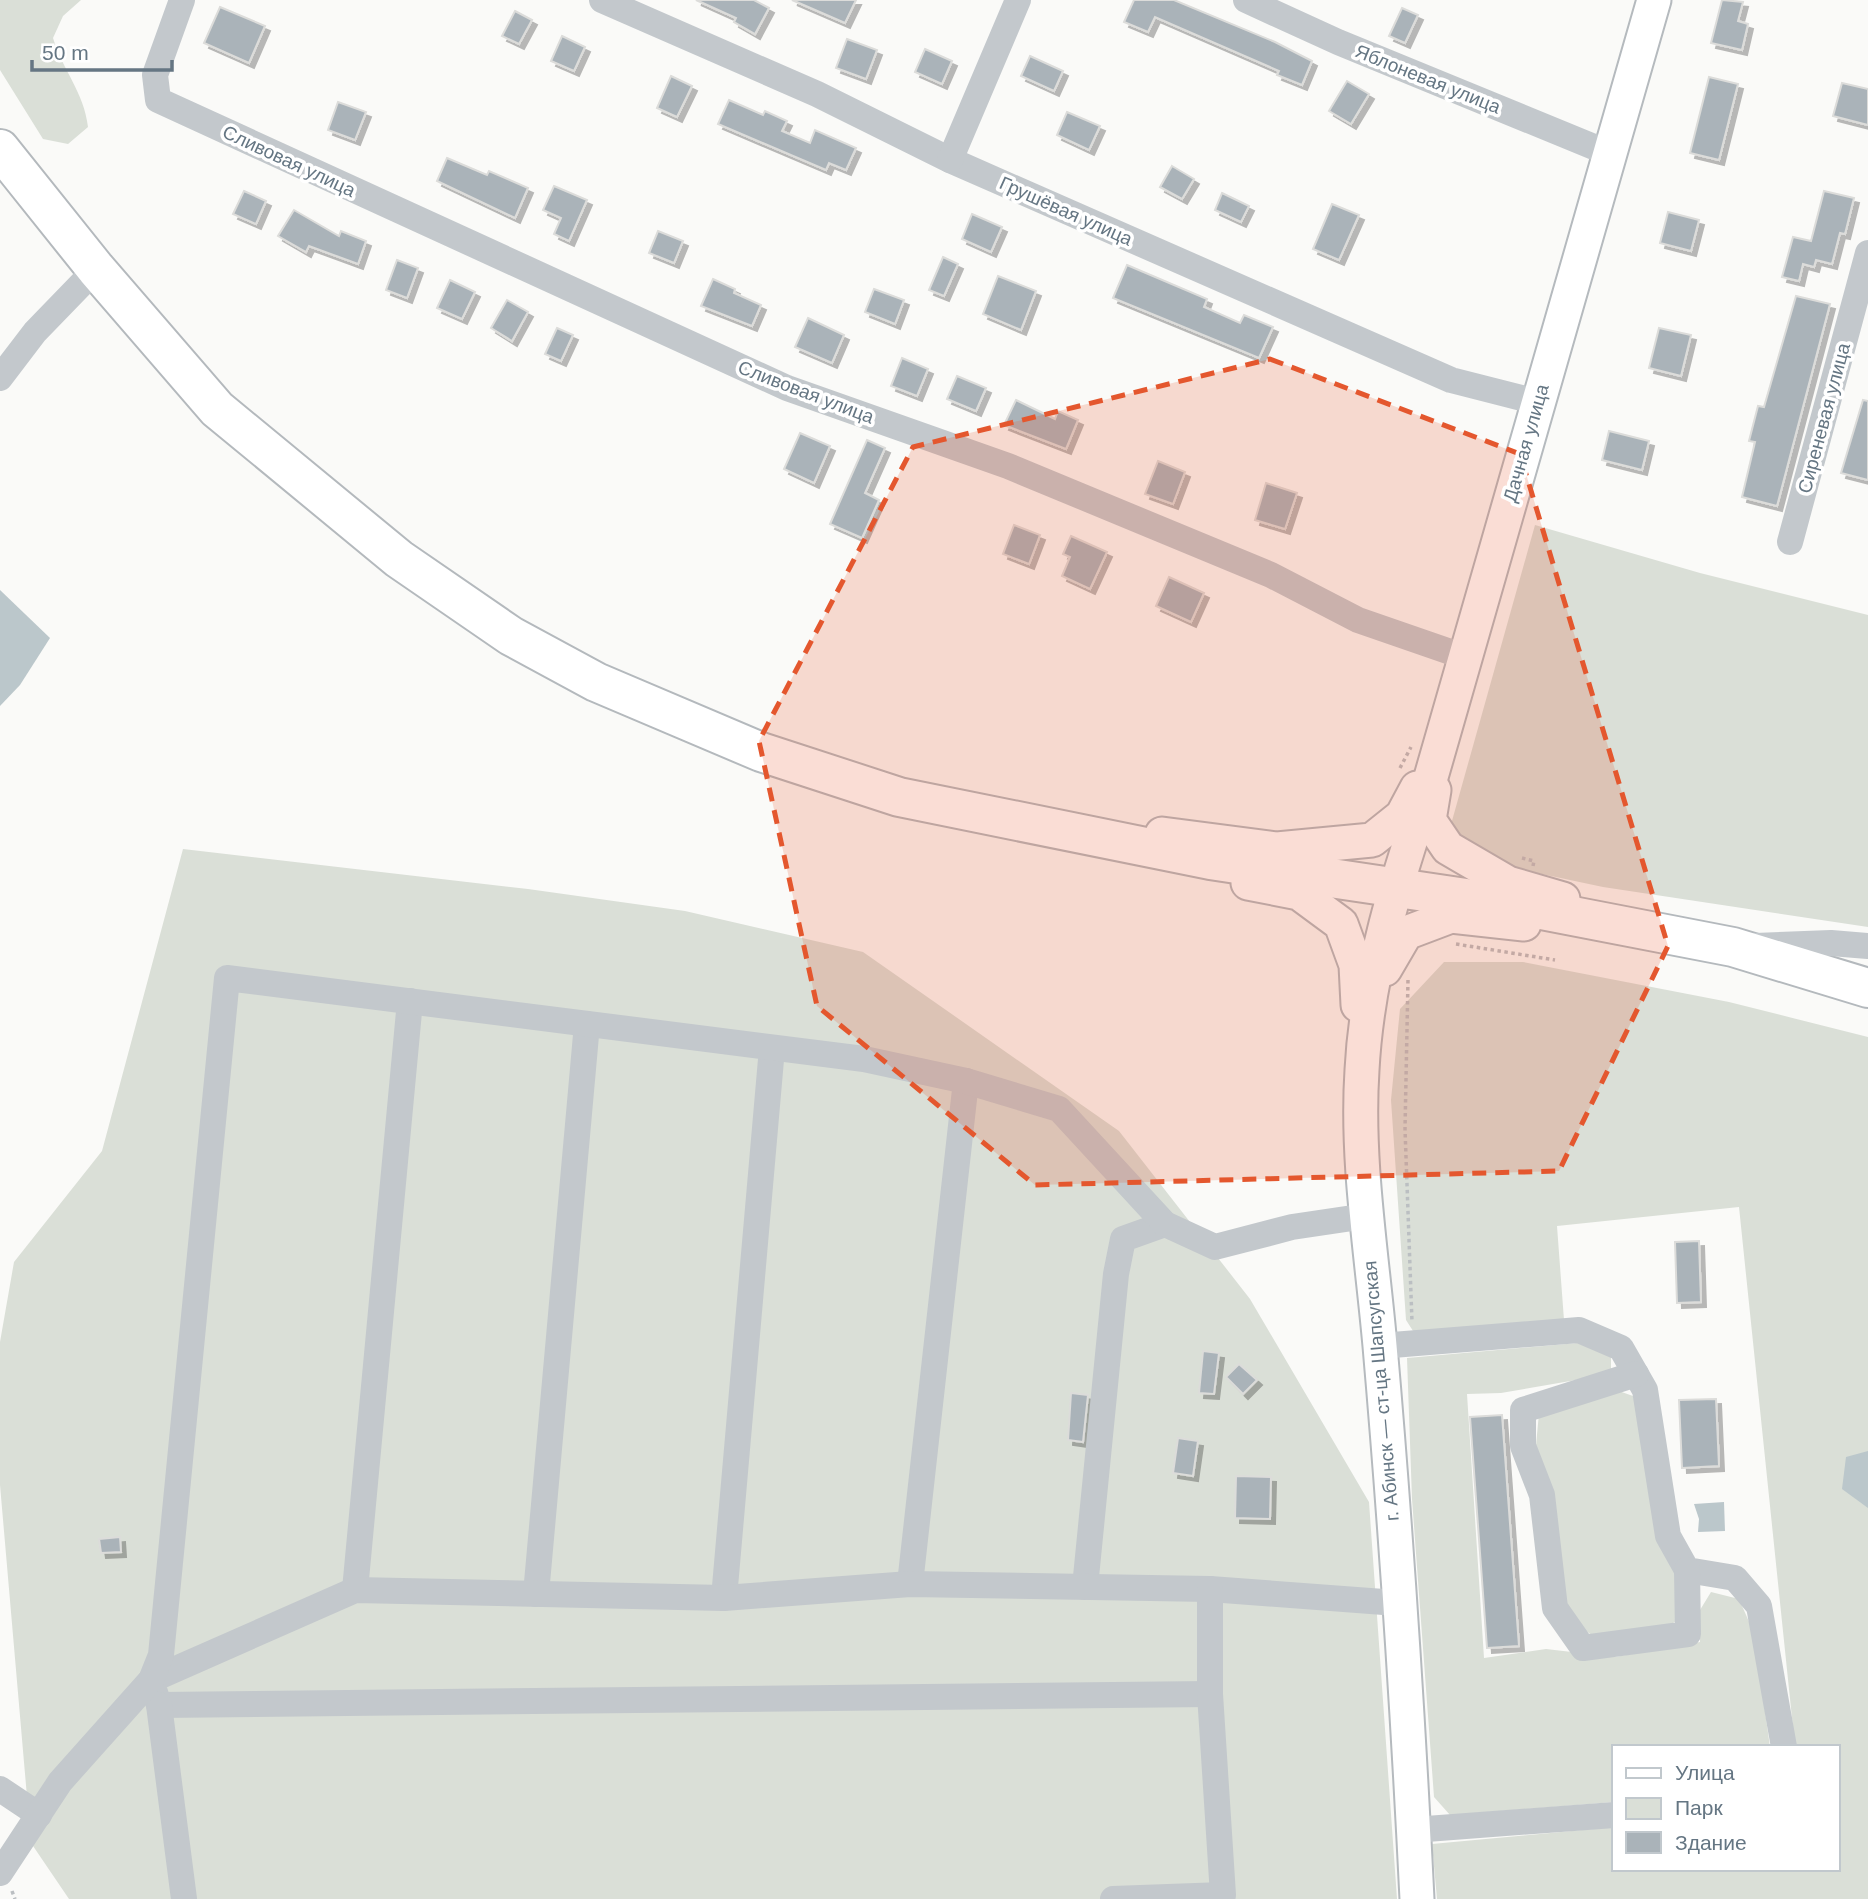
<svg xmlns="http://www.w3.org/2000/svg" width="1868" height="1899" font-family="Arial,sans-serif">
<defs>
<filter id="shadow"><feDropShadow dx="5" dy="5" stdDeviation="0" flood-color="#0004"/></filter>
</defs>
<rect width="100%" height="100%" fill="#fafaf8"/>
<g fill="#dadfd7">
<path d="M 0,0 L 81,0 L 63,16 L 53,38 C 63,71 84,92 88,127 L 68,144 L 43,139 L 0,70 Z"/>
<polygon points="1535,525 1700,573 1868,615 1868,927 1603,887 1476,860 1450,828"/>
<polygon points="183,849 528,889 685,911 863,952 1119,1131 1250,1299 1369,1502 1397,1899 69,1899 31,1843 0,1485 0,1342 14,1262 102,1151"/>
<polygon points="1444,962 1523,962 1729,1002 1868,1037 1868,1899 1437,1899 1432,1844 1614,1827 1614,1869 1838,1869 1838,1747 1795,1747 1739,1207 1557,1226 1564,1320 1415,1334 1406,1320 1391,1100 1400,1009"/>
<polygon points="1578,1343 1611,1355 1611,1374 1501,1393 1467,1394 1484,1658 1546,1649 1615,1657 1700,1642 1700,1610 1711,1592 1739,1599 1754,1633 1770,1747 1614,1747 1614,1802 1450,1815 1434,1797 1412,1499 1407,1358"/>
<polygon points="1616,1390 1633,1396 1681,1579 1675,1622 1649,1634 1595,1638 1569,1617 1536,1445 1539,1413"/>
</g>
<g fill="#bbc7cb">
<polygon points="0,590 50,638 20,685 0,706"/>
<polygon points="1868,1451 1868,1508 1842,1489 1846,1457"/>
<polygon points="1724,1502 1725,1531 1698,1532 1699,1519 1694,1504"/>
</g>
<g fill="#aab3b9" stroke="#dcdcda" stroke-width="2" filter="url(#shadow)">
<polygon points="696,0 754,0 769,8 755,34 734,22 736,18"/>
<polygon points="792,0 856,0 845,23"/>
<polygon points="1134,0 1174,0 1275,42 1312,61 1302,85 1277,75 1279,71 1155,17 1148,32 1124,22"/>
<polygon points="1722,0 1743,2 1738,21 1748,24 1742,50 1711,43"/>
<polygon points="220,7 265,26 249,63 204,43"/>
<polygon points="1402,8 1418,15 1405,43 1389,36"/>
<polygon points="515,11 532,20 519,44 502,36"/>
<polygon points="562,36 585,47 574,71 551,61"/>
<polygon points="847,39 877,50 866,79 836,68"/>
<polygon points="925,49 952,61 942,84 915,72"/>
<polygon points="1030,56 1063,71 1054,91 1021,76"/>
<polygon points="671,76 692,86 677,117 657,108"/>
<polygon points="1709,77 1738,84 1719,160 1690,153"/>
<polygon points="1347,81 1369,94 1351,124 1329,111"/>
<polygon points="1842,83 1868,89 1868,125 1833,116"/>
<polygon points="729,100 763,115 765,111 787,121 782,131 810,143 815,130 856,148 846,170 829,163 826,170 718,124"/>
<polygon points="338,102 366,112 355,140 328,130"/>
<polygon points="1067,112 1100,126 1089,150 1057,135"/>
<polygon points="447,158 487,175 489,171 528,188 515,218 437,181"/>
<polygon points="1172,166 1194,179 1182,199 1160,187"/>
<polygon points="554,186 587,200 569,241 554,234 561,218 543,210"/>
<polygon points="244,191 266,201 256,224 233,214"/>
<polygon points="1824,191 1854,198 1845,234 1840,233 1832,264 1816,260 1814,267 1803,264 1799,281 1782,277 1793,237 1811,241"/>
<polygon points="1222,193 1249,206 1241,222 1215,210"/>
<polygon points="1332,204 1359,215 1339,260 1313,249"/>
<polygon points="294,210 339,236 341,231 366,241 358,264 309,246 306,252 278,236"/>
<polygon points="1668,212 1699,220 1691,251 1660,243"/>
<polygon points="972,214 1002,227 991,252 962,239"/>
<polygon points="658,231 683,241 674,263 649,253"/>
<polygon points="943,257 958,264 944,296 929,290"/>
<polygon points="397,260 418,268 407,298 386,290"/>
<polygon points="1127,265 1207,299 1204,307 1240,323 1244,315 1273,327 1259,358 1113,298"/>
<polygon points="998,276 1036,291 1021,330 983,314"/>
<polygon points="713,279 735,289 734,293 761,305 752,326 701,306"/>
<polygon points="450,280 475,292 462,319 437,308"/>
<polygon points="874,289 904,300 895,324 865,312"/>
<polygon points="1796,296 1830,304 1777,506 1742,497 1755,442 1749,441 1758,406 1764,407"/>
<polygon points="507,300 528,312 512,341 491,328"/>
<polygon points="808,318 844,335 832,363 795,347"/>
<polygon points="557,328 573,335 561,361 545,354"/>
<polygon points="1659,328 1691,335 1681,376 1649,368"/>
<polygon points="902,358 928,369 917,396 891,386"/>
<polygon points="957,376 986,388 976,411 947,399"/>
<polygon points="1016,400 1055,419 1058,411 1078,420 1066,449 1004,425"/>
<polygon points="1863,400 1868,401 1868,480 1841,473"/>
<polygon points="1609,431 1649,441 1642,470 1602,460"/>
<polygon points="800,433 830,446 814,483 784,469"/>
<polygon points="867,440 885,448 865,493 879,500 862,538 830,524"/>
<polygon points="1158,461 1185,472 1173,504 1145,494"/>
<polygon points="1266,483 1297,493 1285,529 1255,520"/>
<polygon points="1014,525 1040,535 1029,564 1003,554"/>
<polygon points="1071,536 1107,552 1090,589 1062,576 1070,557 1063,554"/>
<polygon points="1169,577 1204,593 1191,622 1156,606"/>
<polygon points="1699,1241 1701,1302 1677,1303 1675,1242"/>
<polygon points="1203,1351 1219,1353 1214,1394 1199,1393"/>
<polygon points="1239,1364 1257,1380 1243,1394 1226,1377"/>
<polygon points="1071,1393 1088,1395 1083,1442 1068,1440"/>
<polygon points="1716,1399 1719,1466 1682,1468 1679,1400"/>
<polygon points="1502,1415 1519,1646 1487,1648 1470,1417"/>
<polygon points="1178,1438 1198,1441 1193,1476 1173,1473"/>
<polygon points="1236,1476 1271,1477 1270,1519 1235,1518"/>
<polygon points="120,1537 121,1552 101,1553 99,1539"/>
</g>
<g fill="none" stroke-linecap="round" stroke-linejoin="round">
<defs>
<g id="major">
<polyline points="1434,790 1429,820 1448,848 1508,883 1563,899"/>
<polyline points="1162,834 1277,849 1372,840 1402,816 1417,788"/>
<polyline points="1248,883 1299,893 1341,924 1356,965 1358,1005"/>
<polyline points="1385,969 1406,933 1451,916 1524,924"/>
<path d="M 1417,1899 C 1408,1715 1396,1530 1380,1346 C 1372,1255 1356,1161 1362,1070 C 1367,971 1398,877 1429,784 L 1654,0"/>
</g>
<polyline id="highway" points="0,149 96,269 217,409 399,559 511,636 596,682 761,752 899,797 1210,860 1526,907 1733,947 1868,988"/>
</defs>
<use href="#major" stroke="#b5babe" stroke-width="37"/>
<use href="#highway" stroke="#b4b9bd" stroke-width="42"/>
<g stroke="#bbbfc2" stroke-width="3.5" stroke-dasharray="3.5 3.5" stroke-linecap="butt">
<polyline points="1400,768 1411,747"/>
<polyline points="1522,858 1534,861 1533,866"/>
<polyline points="1456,944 1555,960"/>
<polyline points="1408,980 1405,1129 1412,1322"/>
<polyline points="12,1891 15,1899"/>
</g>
<g stroke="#c3c8cc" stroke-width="26">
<polyline points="182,0 155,75 158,100 787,388 1008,466 1271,575 1358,620 1465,657"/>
<polyline points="602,0 817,94 950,160 1451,380 1537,402"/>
<polyline points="1246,0 1338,42 1611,154"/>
<polyline points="950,160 1018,0"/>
<polyline points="0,378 35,332 96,269"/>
<polyline points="1790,542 1868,253"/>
<polyline points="1755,946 1831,943 1868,946"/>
<polyline points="1380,1346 1579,1330 1621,1348 1645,1390 1668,1536 1687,1570 1735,1578 1759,1606 1784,1747"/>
<polyline points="1636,1374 1523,1410 1523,1446 1542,1495 1555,1608 1583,1648 1688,1634 1687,1570"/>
<polyline points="910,1584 966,1081"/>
<polyline points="1085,1587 1116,1274 1123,1239 1165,1224"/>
<polyline points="355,1590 410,1001"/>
<polyline points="536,1594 587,1024"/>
<polyline points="724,1598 772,1048"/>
<polyline points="1210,1694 159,1705 151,1680 355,1590 724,1598 910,1584 1210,1589 1397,1603"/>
<polyline points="159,1705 184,1899"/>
<polyline points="0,1789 39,1815"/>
<polyline points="1413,1830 1614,1815"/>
<polyline points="0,1873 60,1782 151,1680 161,1655 227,978 864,1059 966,1081 1059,1109 1165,1224 1215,1247 1292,1227 1366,1216"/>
<polyline points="1113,1899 1223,1895 1210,1694 1210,1589"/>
</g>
<use href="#major" stroke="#fff" stroke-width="33"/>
<use href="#highway" stroke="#fff" stroke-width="38"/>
</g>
<path fill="#e4572e" fill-opacity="0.2" stroke="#e4572e" stroke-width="5" stroke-dasharray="14 9" stroke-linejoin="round" d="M 1270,359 L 1520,454 L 1668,946 L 1559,1171 L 1035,1185 L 817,1006 L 759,741 L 913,447 Z"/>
<g text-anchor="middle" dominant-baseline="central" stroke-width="7" stroke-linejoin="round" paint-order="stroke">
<g font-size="19" fill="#657683" stroke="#fff">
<text transform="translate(1428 79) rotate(22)">Яблоневая улица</text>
<text transform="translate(289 161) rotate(25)">Сливовая улица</text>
<text transform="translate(1066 211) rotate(24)">Грушёвая улица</text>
<text transform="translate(806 392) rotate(21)">Сливовая улица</text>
<text transform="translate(1824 418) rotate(-75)">Сиреневая улица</text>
<text transform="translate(1526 443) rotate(-74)">Дачная улица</text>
<text transform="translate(1381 1391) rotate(-95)">г. Абинск — ст-ца Шапсугская</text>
</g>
</g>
<rect x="1612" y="1745" width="228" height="126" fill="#ffffff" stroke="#c1c8cd" stroke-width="2"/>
<rect x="1626" y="1768" width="35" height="10" fill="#ffffff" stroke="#c1c8cd" stroke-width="2"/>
<text x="1675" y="1780" font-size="21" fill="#657683">Улица</text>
<rect x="1626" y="1798" width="35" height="21" fill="#dadfd7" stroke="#c1c8cd" stroke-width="2"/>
<text x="1675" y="1815" font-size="21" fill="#657683">Парк</text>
<rect x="1626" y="1832" width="35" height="21" fill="#aab3b9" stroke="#c1c8cd" stroke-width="2"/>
<text x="1675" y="1850" font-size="21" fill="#657683">Здание</text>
<path d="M32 60v10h140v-10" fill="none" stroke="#657683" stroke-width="3.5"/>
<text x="42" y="60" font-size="21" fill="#657683" stroke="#ffffff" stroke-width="5" paint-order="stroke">50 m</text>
</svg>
